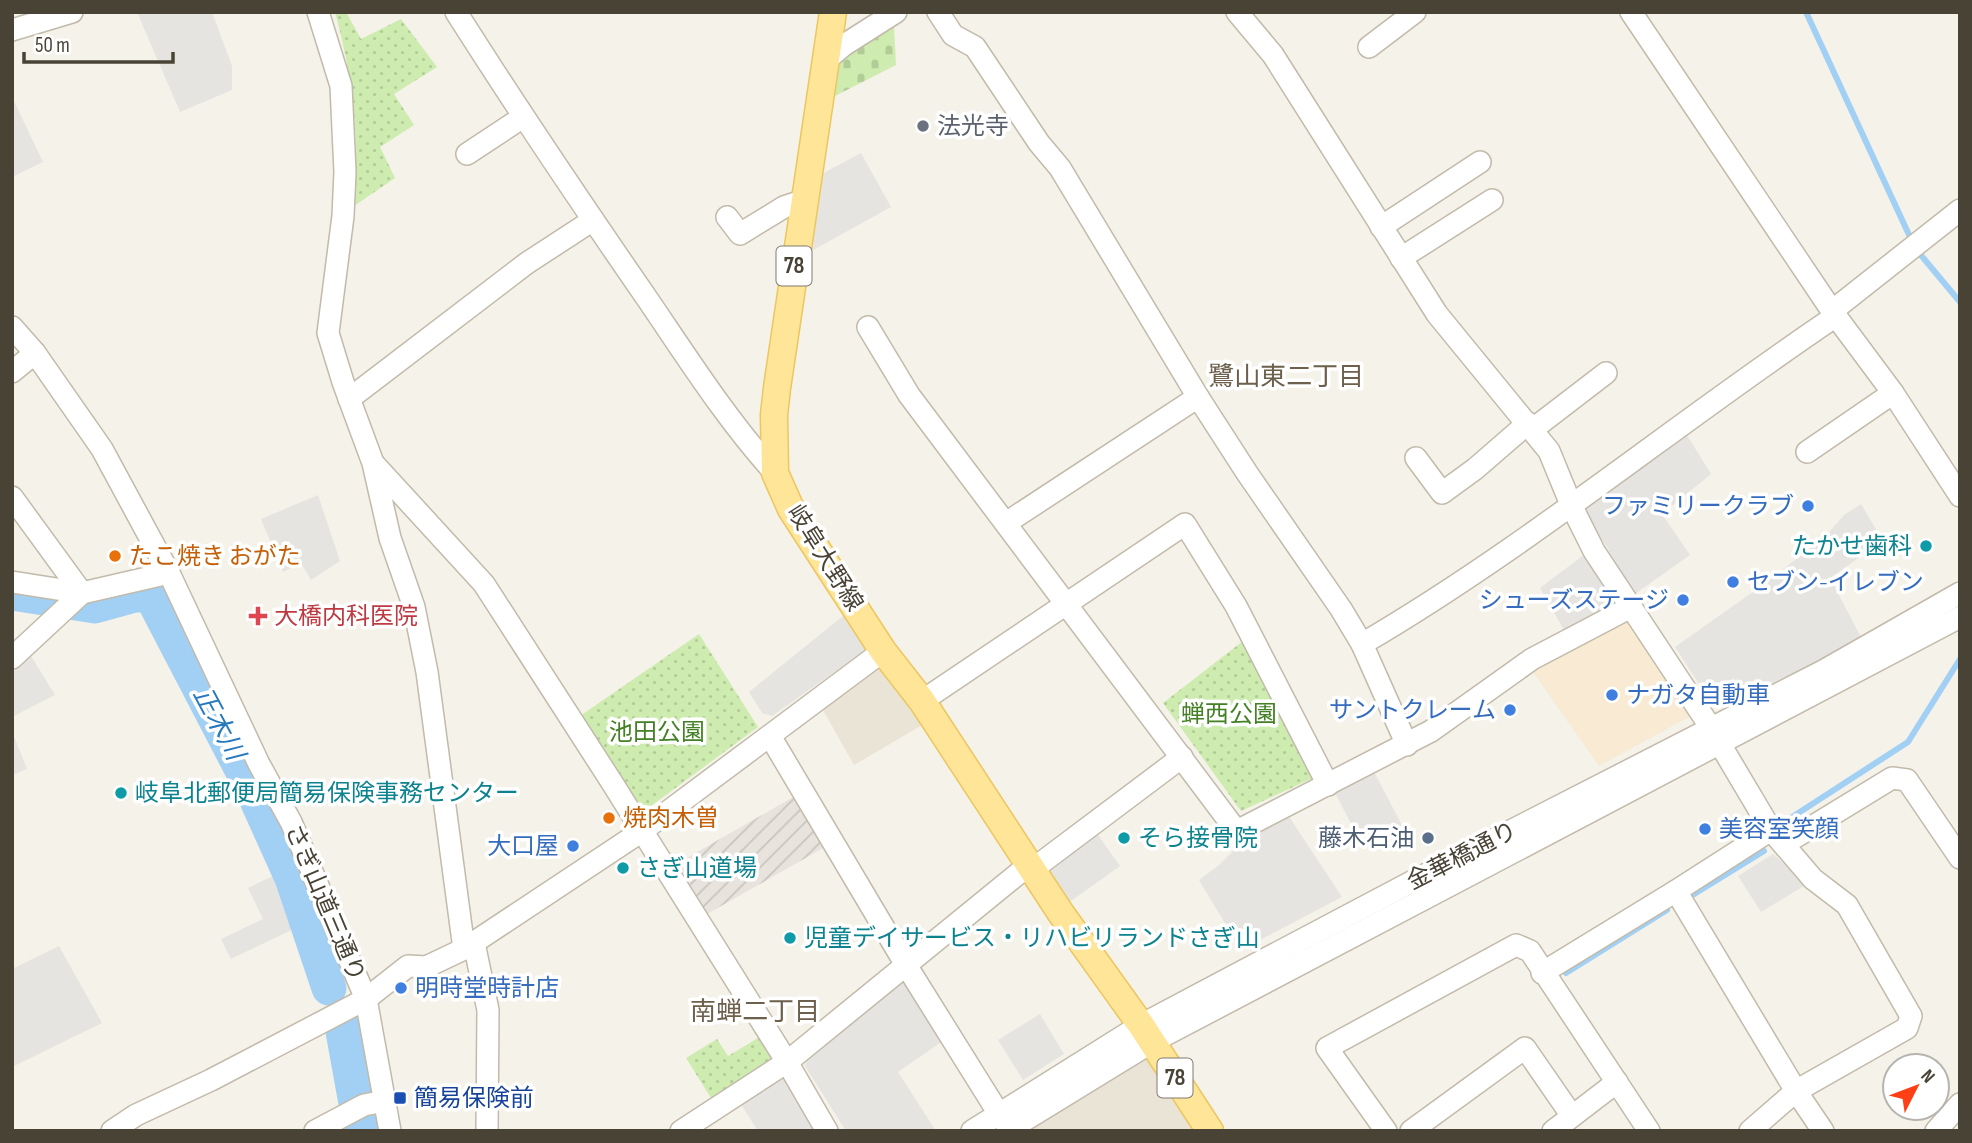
<svg xmlns="http://www.w3.org/2000/svg" width="1972" height="1143" font-family="'Sofia Sans Condensed','Noto Sans JP',sans-serif">
<defs>
<pattern id="industrial-furrows" width="10" height="10" patternUnits="userSpaceOnUse" patternTransform="scale(1.75)"><rect width="10" height="10" fill="#e8e3dd"/><path d="M-1 1l2-2M0 10L10 0M9 11l2-2" fill="none" stroke="#c8c4be"/></pattern>
<pattern id="grass-dots" width="8" height="8" patternUnits="userSpaceOnUse" patternTransform="scale(1.75)"><rect width="8" height="8" fill="#ceecaf"/><path d="M2 2h.1M6 6h.1" fill="none" stroke="#b2cc97" stroke-width="1.8" stroke-linecap="round"/></pattern>
<pattern id="cemetery-stones" width="16" height="16" patternUnits="userSpaceOnUse" patternTransform="scale(1.75)"><rect width="16" height="16" fill="#ceecaf"/><path d="M2 7V4a2 2 0 0 1 4 0v3zM10 15v-3a2 2 0 0 1 4 0v3z" fill="#b2cc97"/></pattern>
</defs>
<rect width="100%" height="100%" fill="#f5f2e9"/>
<g fill="#eae4d6">
<polygon points="877,669 888,670 924,724 854,765 823,710"/>
<polygon points="1149,1058 1198,1131 1028,1131"/>
</g>
<polygon fill="#f8ead3" points="1626,619 1689,717 1599,766 1533,672"/>
<polygon fill="url(#industrial-furrows)" points="795,796 825,847 707,914 678,863"/>
<g fill="url(#grass-dots)">
<path d="M 335,12 L 346,12 L 361,39 L 401,19 L 437,67 L 394,94 L 414,125 L 380,147 L 395,178 L 354,206 C 360,136 353,79 335,12 Z"/>
<polygon points="699,634 758,727 651,806 633,804 580,716"/>
<polygon points="1243,641 1313,778 1241,811 1163,703"/>
<polygon points="758,1038 772,1060 711,1098 686,1058 717,1039 728,1056"/>
</g>
<polygon fill="url(#cemetery-stones)" points="894,26 896,65 831,98 836,61 858,50"/>
<g fill="#e6e4e0">
<polygon points="137,12 212,12 232,66 232,90 180,112"/>
<polygon points="12,97 43,162 12,177"/>
<polygon points="861,153 891,207 806,254 818,176"/>
<polygon points="1685,432 1711,474 1662,514 1690,555 1632,596 1607,547 1581,511"/>
<polygon points="318,495 340,561 311,580 301,563 283,572 261,519"/>
<polygon points="1861,504 1883,541 1830,578 1863,641 1715,709 1675,647 1757,589 1824,538 1844,515"/>
<polygon points="1589,551 1614,594 1613,603 1564,630 1540,588"/>
<polygon points="849,611 867,649 772,716 762,713 749,692"/>
<polygon points="31,656 55,695 12,717 12,673"/>
<polygon points="12,731 27,769 12,775"/>
<polygon points="1374,772 1403,827 1375,844 1365,829 1355,831 1334,791"/>
<polygon points="1288,815 1342,897 1241,950 1199,880 1219,865 1246,838"/>
<polygon points="1095,831 1120,866 1064,906 1044,869"/>
<polygon points="1773,854 1807,884 1761,912 1738,876"/>
<polygon points="275,875 300,926 231,959 221,939 263,919 248,888"/>
<polygon points="59,946 102,1023 12,1067 12,969"/>
<polygon points="905,971 947,1038 898,1072 936,1131 846,1131 805,1066 808,1057"/>
<polygon points="1040,1014 1064,1054 1023,1080 998,1040"/>
<polygon points="778,1075 784,1078 817,1131 758,1131 738,1100"/>
</g>
<g fill="none" stroke-linecap="round" stroke-linejoin="round">
<g stroke="#a2d0f5" stroke-width="6">
<polyline points="1806,12 1910,237 1920,254 1960,302"/>
<polyline points="1786,821 1908,742 1960,659"/>
<polyline points="1691,896 1764,851"/>
<polyline points="1566,973 1667,910"/>
</g>
<g stroke="#a2d0f5" stroke-width="35">
<polyline points="12,593 95,606 135,595 151,595 251,787 292,878 329,988"/>
<polyline points="342,1026 361,1131"/>
</g>
<defs>
<g id="minor">
<polyline points="318,12 341,86 345,172 343,216 328,333 343,382 373,463 390,538 414,607 427,672 464,949"/>
<path d="M 456,12 C 517,108 581,203 646,297 C 687,357 726,419 775,473"/>
<polyline points="938,12 953,35 975,47 1039,143 1060,168 1198,397 1247,473 1341,609 1362,644 1407,745"/>
<polyline points="1237,12 1273,55 1437,314 1549,451 1572,507 1594,551 1711,728"/>
<polyline points="1631,12 1832,311 1893,393 1960,496"/>
<polyline points="12,30 72,12"/>
<polyline points="1369,47 1415,12"/>
<polyline points="826,60 844,45 896,12"/>
<polyline points="467,154 523,117"/>
<polyline points="727,217 740,234 784,207 805,200"/>
<polyline points="1381,227 1480,162"/>
<polyline points="1401,258 1492,200"/>
<polyline points="1832,311 1960,210"/>
<polyline points="12,327 35,353 102,449 169,573 259,764 291,822 366,999 390,1131"/>
<polyline points="868,327 909,395 1232,825 1239,830 1431,731 1532,659 1631,607"/>
<polyline points="12,372 35,353"/>
<polyline points="349,399 527,263 593,220"/>
<polyline points="1533,429 1606,373"/>
<polyline points="1807,452 1893,393"/>
<polyline points="1416,458 1442,493 1475,469 1528,423"/>
<polyline points="375,465 484,584 611,781 787,1062 827,1131"/>
<polyline points="12,497 82,593"/>
<polyline points="1006,523 1198,397"/>
<polyline points="12,582 82,593"/>
<path d="M 1362,644 C 1528,547 1676,423 1836,316"/>
<polyline points="12,658 82,593 169,573"/>
<polyline points="922,701 1185,524 1236,606 1328,785"/>
<polyline points="770,736 906,965 999,1114"/>
<polyline points="1720,744 1771,830 1813,879 1847,905 1911,1016 1907,1028 1796,1091 1750,1131"/>
<polyline points="1784,844 1892,778 1907,780 1960,858"/>
<polyline points="1033,869 1182,757"/>
<polyline points="1676,891 1796,1091 1823,1131"/>
<polyline points="474,943 488,1010 487,1131"/>
<polyline points="1542,973 1676,891 1771,830"/>
<polyline points="112,1131 136,1115 211,1080 366,999 408,966 426,967 464,949 642,831 883,651"/>
<polyline points="315,1131 364,1105 385,1101"/>
<polyline points="681,1131 787,1062 1030,864"/>
<polyline points="972,1131 1141,1025 1415,880 1823,671 1960,593"/>
<polyline points="1007,1131 1152,1042 1960,617"/>
<polyline points="1386,1131 1327,1048 1516,945 1530,951 1649,1131"/>
<polyline points="1411,1131 1525,1048 1572,1116"/>
<polyline points="1553,1131 1617,1082"/>
<polyline points="1936,1131 1960,1104"/>
</g>
<polyline id="major" points="833,12 777,388 774,415 775,473 791,509 883,651 922,701 1060,912 1141,1025 1210,1131"/>
</defs>
<use href="#minor" stroke="#c2baaa" stroke-width="24"/>
<use href="#major" stroke="#ecc660" stroke-width="29"/>
<use href="#minor" stroke="#fff" stroke-width="21"/>
<use href="#major" stroke="#ffe598" stroke-width="26"/>
</g>
<circle fill="#6b7280" stroke="#fff" stroke-width="2.5" cx="923" cy="126" r="7"/>
<g fill="#3f7fe0" stroke="#fff" stroke-width="2.5">
<circle cx="1808" cy="506" r="7"/>
<circle cx="1733" cy="582" r="7"/>
<circle cx="1683" cy="600" r="7"/>
<circle cx="1612" cy="695" r="7"/>
<circle cx="1510" cy="710" r="7"/>
<circle cx="1705" cy="829" r="7"/>
<circle cx="573" cy="846" r="7"/>
<circle cx="401" cy="988" r="7"/>
</g>
<g fill="#0f9aa8" stroke="#fff" stroke-width="2.5">
<circle cx="1926" cy="546" r="7"/>
<circle cx="121" cy="793" r="7"/>
<circle cx="1124" cy="838" r="7"/>
<circle cx="623" cy="868" r="7"/>
<circle cx="790" cy="938" r="7"/>
</g>
<g fill="#e8710a" stroke="#fff" stroke-width="2.5">
<circle cx="115" cy="556" r="7"/>
<circle cx="609" cy="818" r="7"/>
</g>
<path fill="#e0444e" stroke="#fff" stroke-width="2.5" d="M254.5 605.5h7v7h7v7h-7v7h-7v-7h-7v-7h7z"/>
<circle fill="#5c6f8a" stroke="#fff" stroke-width="2.5" cx="1428" cy="838" r="7"/>
<rect fill="#1a4fb4" stroke="#fff" stroke-width="2.5" x="393" y="1091" width="14" height="14" rx="3.5"/>
<g text-anchor="middle" dominant-baseline="central" stroke-width="7" stroke-linejoin="round" paint-order="stroke">
<g fill="#fff" stroke="#807b72" stroke-width="2">
<rect x="776.5" y="246.5" width="35" height="39" rx="5"/>
<rect x="1157.5" y="1058.5" width="35" height="39" rx="5"/>
</g>
<g font-size="23" font-weight="bold" fill="#494336">
<text x="794" y="266">78</text>
<text x="1175" y="1078">78</text>
</g>
<g font-size="24" fill="#5b616d" stroke="#fff" text-anchor="start">
<text x="937" y="126">法光寺</text>
</g>
<g font-size="24" fill="#366cbe" stroke="#fff" text-anchor="end">
<text x="1794" y="506">ファミリークラブ</text>
<text x="1747" y="582" text-anchor="start">セブン-イレブン</text>
<text x="1669" y="600">シューズステージ</text>
<text x="1626" y="695" text-anchor="start">ナガタ自動車</text>
<text x="1496" y="710">サントクレーム</text>
<text x="1719" y="829" text-anchor="start">美容室笑顔</text>
<text x="559" y="846">大口屋</text>
<text x="415" y="988" text-anchor="start">明時堂時計店</text>
</g>
<g font-size="24" fill="#0d838f" stroke="#fff" text-anchor="start">
<text x="1912" y="546" text-anchor="end">たかせ歯科</text>
<text x="135" y="793">岐阜北郵便局簡易保険事務センター</text>
<text x="1138" y="838">そら接骨院</text>
<text x="637" y="868">さぎ山道場</text>
<text x="804" y="938">児童デイサービス・リハビリランドさぎ山</text>
</g>
<g font-size="24" fill="#c56008" stroke="#fff" text-anchor="start">
<text x="129" y="556">たこ焼き おがた</text>
<text x="623" y="818">焼肉木曽</text>
</g>
<g font-size="24" fill="#494336" stroke="#fff">
<text transform="translate(825 558) rotate(58)">岐阜大野線</text>
<text transform="translate(1462 856) rotate(-27)">金華橋通り</text>
<text transform="translate(325 903) rotate(67)">さぎ山道三通り</text>
</g>
<g font-size="24" fill="#be3a42" stroke="#fff" text-anchor="start">
<text x="274" y="616">大橋内科医院</text>
</g>
<g font-size="24" fill="#448025" stroke="#fff">
<text x="1229" y="714">蝉西公園</text>
<text x="657" y="732">池田公園</text>
</g>
<g font-size="24" fill="#4e5e75" stroke="#fff" text-anchor="end">
<text x="1414" y="838">藤木石油</text>
</g>
<g font-size="24" fill="#164399" stroke="#fff" text-anchor="start">
<text x="414" y="1098">簡易保険前</text>
</g>
<g font-size="26" fill="#6d614d" stroke="#fff">
<text x="1286" y="377">鷺山東二丁目</text>
<text x="755" y="1012">南蝉二丁目</text>
</g>
<g font-size="26" font-style="italic" fill="#2779bd" stroke="#fff">
<text transform="translate(218 724) rotate(62)">正木川</text>
</g>
</g>
<rect width="1972" height="1143" fill="none" stroke="#494336" stroke-width="28"/>
<g transform="translate(1916 1087) rotate(48)"><circle r="33" fill="#ffffff" stroke="#b6b4af" stroke-width="2"/>
<path d="M0-5L12 26L0 18L-12 26Z" fill="#ff4016"/>
<text y="-10" font-size="19" font-weight="bold" text-anchor="middle" fill="#494336">N</text>
</g>
<path d="M24 52v10h149v-10" fill="none" stroke="#494336" stroke-width="3.5"/>
<text x="35" y="52" font-size="21" fill="#494336" stroke="#ffffff" stroke-width="5" paint-order="stroke">50 m</text>
</svg>
